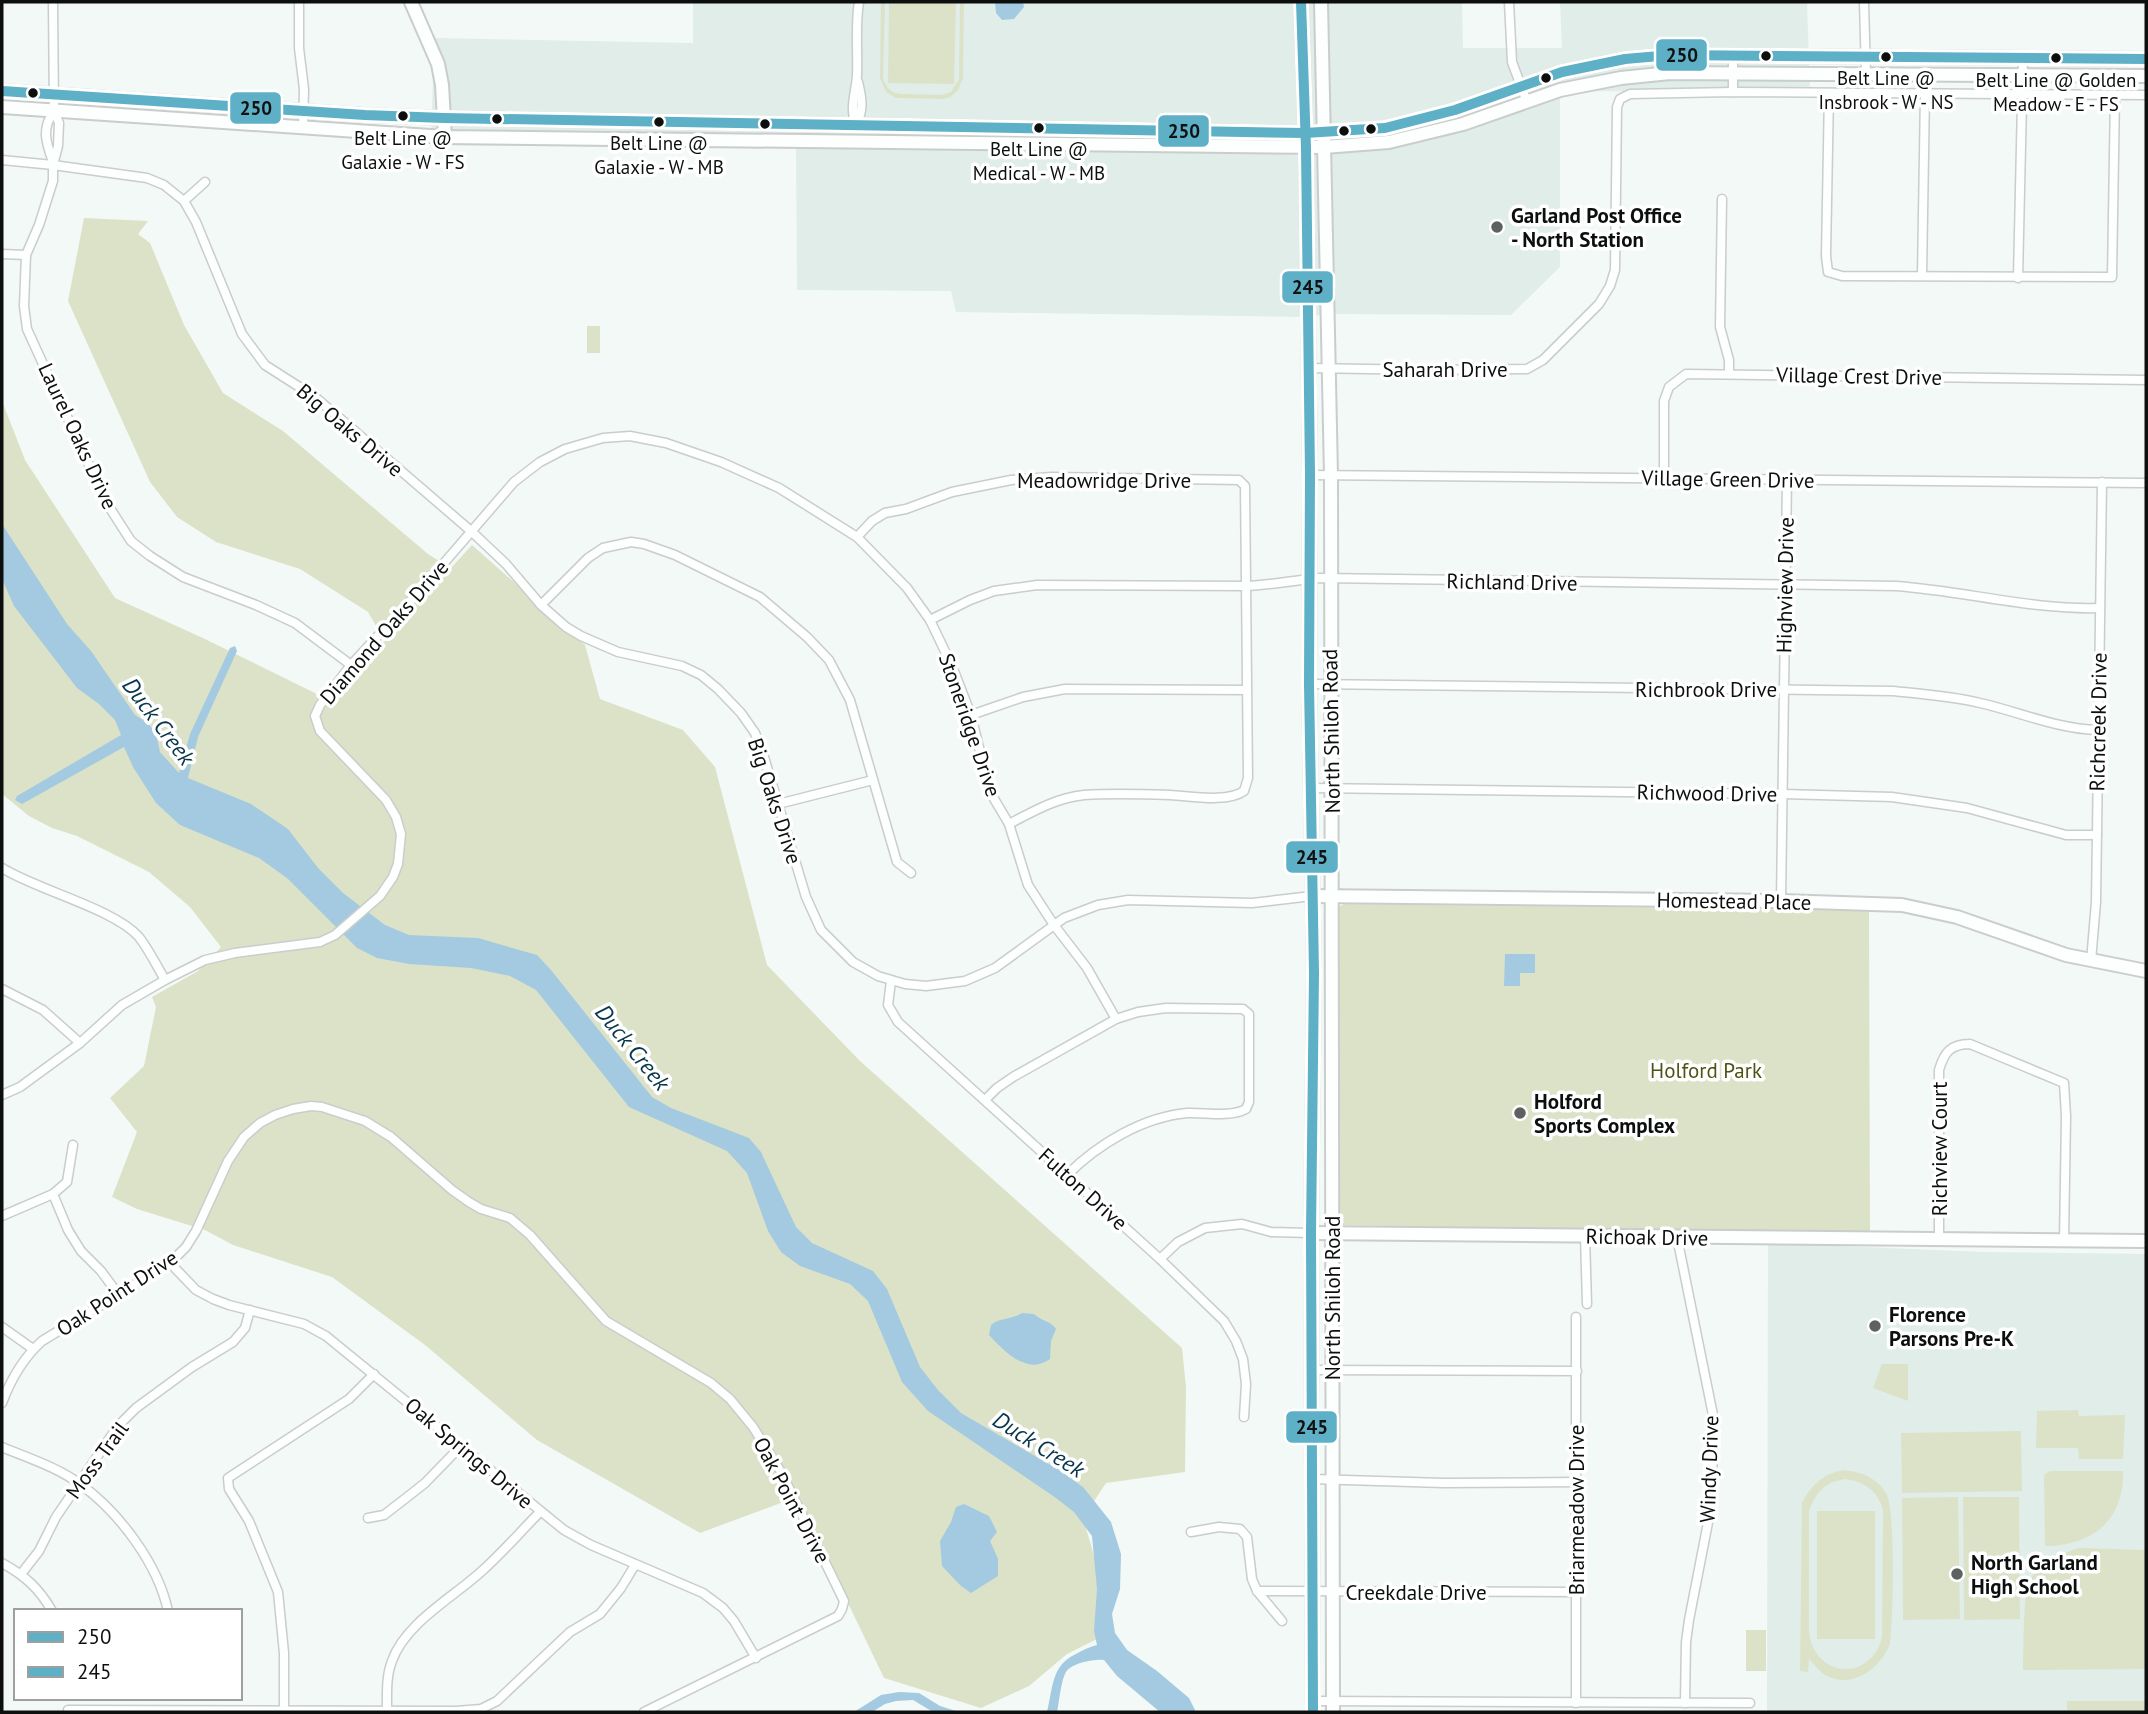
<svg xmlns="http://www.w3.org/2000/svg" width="2148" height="1714" font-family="'PT Sans',sans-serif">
<rect width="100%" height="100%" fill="#f3f9f6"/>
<g fill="#e0ede9">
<polygon points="693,2 1462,2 1463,48 1562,48 1560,2 1807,2 1810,92 1560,91 1560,267 1511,315 1331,314 1302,317 956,312 951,291 797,290 796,148 431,145 434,38 693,43"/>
<polygon points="1768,1243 1984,1252 2146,1254 2146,1712 1767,1712"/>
</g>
<g fill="#dce2c8" fill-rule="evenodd">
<path d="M 881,2 L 885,2 L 883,78 C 886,88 891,93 901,94 L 942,95 L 951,92 L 959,79 L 960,2 L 964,2 L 963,78 L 958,90 L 950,97 L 943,99 L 896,98 L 886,92 L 880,78 Z"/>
<polygon points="889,2 956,2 954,84 888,83"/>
<polygon points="84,218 148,221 138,234 150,243 184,325 223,393 283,431 428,554 451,568 472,545 585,645 600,699 683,730 715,767 767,965 860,1061 1182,1348 1186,1387 1185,1472 1106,1483 1083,1518 1103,1586 1097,1639 1067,1654 1029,1686 981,1708 884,1678 797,1497 700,1533 537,1440 425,1345 332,1277 233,1245 205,1230 137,1209 112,1197 137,1132 110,1098 144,1066 156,1007 152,997 198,971 221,947 190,907 149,872 77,836 52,828 29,816 2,794 2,401 25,460 115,598 205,639 331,701 385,641 368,612 300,569 216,542 177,517 150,482 68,301"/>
<rect x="587" y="326" width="13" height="27"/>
<polygon points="1345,904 1869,910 1870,1235 1340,1225 1337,1223 1337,912 1340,906"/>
<polygon points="1882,1364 1908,1364 1908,1401 1873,1388"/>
<polygon points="2078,1410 2079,1416 2125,1415 2123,1459 2079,1459 2078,1448 2036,1448 2037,1411"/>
<polygon points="2021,1431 2022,1491 1902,1493 1901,1433"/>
<path d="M 1844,1470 C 1861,1472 1876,1477 1886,1493 C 1896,1511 1893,1619 1890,1644 C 1880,1669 1852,1690 1825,1675 C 1819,1671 1814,1664 1809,1659 L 1808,1672 L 1800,1671 L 1802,1503 C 1812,1484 1823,1474 1844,1470 ZM 1845,1479 C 1864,1481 1878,1491 1883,1510 L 1882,1637 C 1871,1683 1813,1678 1809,1631 L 1809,1511 C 1816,1492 1825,1482 1845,1479 Z"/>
<path d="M 2050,1471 L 2123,1471 C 2123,1478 2123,1486 2121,1493 C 2113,1531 2080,1546 2045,1546 L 2044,1475 Z"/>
<polygon points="1958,1497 1960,1619 1903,1620 1902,1498"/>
<polygon points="1963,1497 2019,1497 2020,1619 1964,1620"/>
<rect x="1817" y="1511" width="58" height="128"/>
<path d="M 2079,1548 L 2146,1550 L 2146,1669 L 2023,1670 C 2024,1655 2023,1589 2029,1581 C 2040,1562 2060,1554 2079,1548 Z"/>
<rect x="1746" y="1630" width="20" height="41"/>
<rect x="2067" y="1701" width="79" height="11"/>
</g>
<g fill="#a3cae0">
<polygon points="995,2 1023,2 1024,7 1014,19 1002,20 996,13"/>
<path d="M 2,524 L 67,624 L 91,651 L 135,715 L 148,723 L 156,734 L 160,752 L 179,773 L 190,734 L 230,648 L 235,646 L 237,651 L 198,737 L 188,778 L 251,804 L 288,829 L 318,868 L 343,893 L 385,925 L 409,935 L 478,938 L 537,955 L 551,970 L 652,1097 L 671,1108 L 749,1138 L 761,1152 L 796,1227 L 812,1243 L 873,1271 L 887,1289 L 920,1367 L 938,1390 L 961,1413 L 1059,1470 L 1083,1487 L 1111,1522 L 1121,1554 L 1120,1589 L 1112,1614 L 1115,1633 L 1127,1650 L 1157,1671 L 1189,1698 L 1196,1712 L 1160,1712 L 1117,1676 L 1104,1660 C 1094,1659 1072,1663 1066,1672 C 1061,1680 1059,1703 1057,1712 L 1047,1712 C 1053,1689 1051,1665 1076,1654 C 1083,1650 1089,1647 1097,1645 L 1094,1631 L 1097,1589 L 1092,1536 L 1074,1512 L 1056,1498 L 928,1411 L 902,1382 L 868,1301 L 850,1284 L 800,1266 L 781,1252 L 768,1231 L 747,1173 L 727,1151 L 629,1107 L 536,990 L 510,976 L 471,968 L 409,964 L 377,958 L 357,948 L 287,878 L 259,858 L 180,825 L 156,803 L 133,767 L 124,747 L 22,804 L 15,800 L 17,796 L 121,735 L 115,720 L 99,704 L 77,688 L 14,606 L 2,579 Z"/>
<polygon points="1505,954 1535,954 1535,973 1520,973 1520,986 1504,986"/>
<path d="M 1022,1313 L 1034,1314 C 1041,1321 1051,1321 1056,1329 L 1051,1341 L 1050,1359 C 1027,1376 1004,1351 989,1335 L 991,1325 C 1000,1317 1011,1320 1022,1313 Z"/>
<polygon points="964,1504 989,1516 997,1532 990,1541 998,1559 998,1576 971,1593 961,1586 942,1566 940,1541 951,1522 956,1507"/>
<polygon points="899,1692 919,1693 940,1706 959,1712 933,1712 913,1700 896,1701 885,1704 872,1712 854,1712 881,1695"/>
</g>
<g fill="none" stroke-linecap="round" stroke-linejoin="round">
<defs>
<g id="street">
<polyline points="53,2 54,111 59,123 58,146 53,165 53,181 39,225 26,255 24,306 27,329 106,502 131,541 150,556 183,577 256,605 295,623 351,665"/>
<polyline points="299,2 299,48 304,89 303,129"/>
<polyline points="1509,2 1512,62 1527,102"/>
<polyline points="1864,2 1866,74"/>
<polyline points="1733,55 1733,92"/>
<polyline points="1829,93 1826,256 1828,272 1842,276 2112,277 2115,95"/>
<path d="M 856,125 C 849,107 856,93 857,75 C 858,51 855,26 859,2"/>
<path d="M 856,125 C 864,110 862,98 858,82"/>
<polyline points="2,160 53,165 147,178 164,185 184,201 196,222 242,334 265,365 315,397 471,531 506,564 541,605 566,627 581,636 618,652 682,666 701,675 718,689 741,713 755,733 764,757 806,897 821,930 853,962 878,976 905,984 926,986 965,981 995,968 1064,918 1098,905 1128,900 1252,903 1312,896"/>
<path d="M 53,162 C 46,142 41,129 54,111"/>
<polyline points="1722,199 1720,327 1729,360 1729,374"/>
<polyline points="184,201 205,182"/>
<polyline points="2,254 26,255"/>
<polyline points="1922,276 1925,93"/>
<polyline points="2018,278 2023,58"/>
<polyline points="1309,368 1426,370 1527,369 1543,360 1599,304 1610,286 1615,270 1617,107 1620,99 1630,94 1733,92 2146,95"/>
<polyline points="1310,475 2146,483"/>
<polyline points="1664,478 1664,401 1669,387 1686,374 2146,380"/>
<path d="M 857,537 L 872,521 L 885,513 L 906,509 L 952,492 L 1011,480 L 1052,477 L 1239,480 L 1245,486 L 1248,778 L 1244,791 C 1227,803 1191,796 1170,795 C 1142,794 1112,793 1084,795 C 1056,798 1034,811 1009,824"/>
<polyline points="541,605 588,558 603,548 631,542 644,544 675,555 760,597 807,637 829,660 850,700 897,862 911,873"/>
<path d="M 930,620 L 970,600 L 994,591 L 1037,585 L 1246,586 C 1271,585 1295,580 1320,578 L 1896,586 C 1965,591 2031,610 2100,608"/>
<path d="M 1309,684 L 1893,691 C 1922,694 1952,696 1980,703 C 2020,712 2057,729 2098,730"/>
<polyline points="971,715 1023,697 1065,689 1246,690"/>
<polyline points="1312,788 1783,794 1892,797 1967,808 2066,835 2097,835"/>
<polyline points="778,804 873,780"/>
<path d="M 2,868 C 37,890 115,909 139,937 C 149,950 157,966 165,980"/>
<polyline points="1781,901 1787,480"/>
<polyline points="2091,961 2096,902 2102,482"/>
<polyline points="891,981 888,1005 898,1022 1160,1259 1224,1321 1236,1341 1243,1359 1246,1384 1244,1417"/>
<polyline points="2,989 43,1010 80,1043"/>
<polyline points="2,1095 20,1087 80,1043 122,1005 165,980 205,960 235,953 320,942 335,935 380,896 393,877 398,864 401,834 396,817 386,800 320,731 315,716 320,705 351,665 425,585 514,482 540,462 565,449 603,438 630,436 666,443 721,462 779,488 857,537 907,588 930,620 952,666 971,715 990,792 1009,824 1028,885 1054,925 1087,968 1116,1019"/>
<path d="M 985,1100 L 997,1088 L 1013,1077 L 1116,1019 L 1138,1012 L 1166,1008 L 1243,1009 L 1249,1014 L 1249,1102 L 1246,1109 C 1229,1118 1205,1112 1187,1113 C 1143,1117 1098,1144 1067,1175"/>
<polyline points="53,1194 68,1230 81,1251 101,1271 118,1294"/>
<polyline points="2,1216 53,1194 67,1182 73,1145"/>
<polyline points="1585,1236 1587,1304"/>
<polyline points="1677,1237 1713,1415 1712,1502 1689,1620 1686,1642 1685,1703"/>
<path d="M 1939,1239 L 1939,1070 C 1944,1053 1950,1044 1970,1044 L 2064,1083 L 2066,1116 L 2064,1241"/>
<polyline points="1160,1259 1178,1242 1205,1228 1242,1224 1271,1232 1311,1233"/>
<polyline points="170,1263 196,1290 213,1299 229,1305 304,1324 326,1336 564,1530 591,1545 703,1593 723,1608 734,1621 756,1658"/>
<polyline points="2,1327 33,1349"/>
<polyline points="1311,1370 1577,1371"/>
<path d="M 2,1403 C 11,1379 23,1358 42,1341 L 170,1263 L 186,1247 L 196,1231 L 228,1161 L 244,1137 L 260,1123 L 275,1115 L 293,1109 L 311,1106 L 322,1107 L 365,1121 L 391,1137 L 452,1190 L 469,1202 L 481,1209 L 510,1218 L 530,1235 L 606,1321 L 711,1383 L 730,1399 L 753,1427 L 781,1472 L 844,1601 L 842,1609 L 838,1616 L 644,1712"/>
<path d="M 2,1447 C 28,1458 57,1467 80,1484 C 119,1512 158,1564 168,1611"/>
<polyline points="1312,1479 1444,1483 1577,1482"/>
<polyline points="368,1518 384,1515 406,1498 425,1483 460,1447"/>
<polyline points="1191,1532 1219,1527 1240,1529 1247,1537 1252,1579 1257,1591 1282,1621"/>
<path d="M 2,1563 C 24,1575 39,1588 52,1611"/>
<polyline points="21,1574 39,1551 56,1517 118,1426 136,1408 192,1367 233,1342 245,1328 250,1310"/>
<polyline points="1257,1591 1576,1592"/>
<polyline points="1313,1701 1750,1703"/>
<polyline points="1576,1703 1576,1317"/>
<path d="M 387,1709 C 387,1694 386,1676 392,1661 C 405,1623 454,1597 483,1570 C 503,1552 521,1531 540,1512"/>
<polyline points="68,1710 456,1711 481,1709 497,1701 570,1632 600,1614 621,1588 635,1565"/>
<polyline points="284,1712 284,1653 278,1592 249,1521 229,1489 228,1478 349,1399 374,1374"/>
</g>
<g id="secondary">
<polyline points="411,2 438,64 442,85 445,137"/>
<polyline points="1301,2 1306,148 1310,475 1309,684 1314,973 1311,1233 1313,1712"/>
<polyline points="1321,2 1331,475 1333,1712"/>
<polyline points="1312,896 1781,901 1902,905 1957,917 2066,955 2146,971"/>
<polyline points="1311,1233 2146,1241"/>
</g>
<g id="primary">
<polyline points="2,91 365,115 444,118 1305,133 1385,128 1455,110 1562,72 1625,59 1671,55 2146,59"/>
<polyline points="2,107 445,137 1324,147 1389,142 1463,124 1560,90 1621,78 1670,73 2146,76"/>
</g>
</defs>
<use href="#street" stroke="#c9cdcb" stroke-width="11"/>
<use href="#secondary" stroke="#c9cdcb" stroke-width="16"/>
<use href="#primary" stroke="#c9cdcb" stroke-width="16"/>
<use href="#street" stroke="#fdfefe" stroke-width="8"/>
<use href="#secondary" stroke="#fdfefe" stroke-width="12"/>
<use href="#primary" stroke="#fdfefe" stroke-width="12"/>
<defs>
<polyline id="bus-1" points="2,91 365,115 444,118 1305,133 1385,128 1455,110 1562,72 1625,59 1671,55 2146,59"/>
<polyline id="bus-2" points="1301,2 1306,148 1310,475 1309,684 1314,973 1311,1233 1313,1712"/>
</defs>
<use href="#bus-1" stroke="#fff" stroke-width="16"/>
<use href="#bus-2" stroke="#fff" stroke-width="16"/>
<use href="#bus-1" stroke="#5db0c6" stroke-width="10"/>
<use href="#bus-2" stroke="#5db0c6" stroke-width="10"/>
</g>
<g fill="#0c0f0e" stroke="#fff" stroke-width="2.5">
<circle cx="1766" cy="56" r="6"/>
<circle cx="1886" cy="57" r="6"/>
<circle cx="2056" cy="58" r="6"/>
<circle cx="1546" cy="78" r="6"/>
<circle cx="33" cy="93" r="6"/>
<circle cx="403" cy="116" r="6"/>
<circle cx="497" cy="119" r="6"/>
<circle cx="659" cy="122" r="6"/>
<circle cx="765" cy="124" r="6"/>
<circle cx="1039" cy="128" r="6"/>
<circle cx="1371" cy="129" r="6"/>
<circle cx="1344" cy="131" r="6"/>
</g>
<g fill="#5d615f" stroke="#fff" stroke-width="2.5">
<circle cx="1497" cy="227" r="7"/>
<circle cx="1520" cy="1113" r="7"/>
<circle cx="1875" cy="1326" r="7"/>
<circle cx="1957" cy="1574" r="7"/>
</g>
<g text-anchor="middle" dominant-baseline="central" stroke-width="7" stroke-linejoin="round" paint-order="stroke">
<g font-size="19" fill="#0c0f0e" stroke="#fff">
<text x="1886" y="78">Belt Line @<tspan x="1886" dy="24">Insbrook - W - NS</tspan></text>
<text x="2056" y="80">Belt Line @ Golden<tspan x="2056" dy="24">Meadow - E - FS</tspan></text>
<text x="403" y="138">Belt Line @<tspan x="403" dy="24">Galaxie - W - FS</tspan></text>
<text x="659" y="143">Belt Line @<tspan x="659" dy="24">Galaxie - W - MB</tspan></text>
<text x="1039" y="149">Belt Line @<tspan x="1039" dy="24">Medical - W - MB</tspan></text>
</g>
<g font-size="21" font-weight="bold" fill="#0c0f0e" stroke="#fff" text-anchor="start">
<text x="1511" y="215">Garland Post Office<tspan x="1511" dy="24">- North Station</tspan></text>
<text x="1534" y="1101">Holford<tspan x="1534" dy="24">Sports Complex</tspan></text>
<text x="1889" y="1314">Florence<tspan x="1889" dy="24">Parsons Pre-K</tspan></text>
<text x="1971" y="1562">North Garland<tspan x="1971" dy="24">High School</tspan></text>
</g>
<g font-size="21" fill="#0c0f0e" stroke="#fff">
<text x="1445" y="369">Saharah Drive</text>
<text transform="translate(1859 376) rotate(1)">Village Crest Drive</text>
<text transform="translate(350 430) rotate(40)">Big Oaks Drive</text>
<text transform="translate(78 436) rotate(65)">Laurel Oaks Drive</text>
<text transform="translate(1728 479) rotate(1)">Village Green Drive</text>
<text x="1104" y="480">Meadowridge Drive</text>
<text transform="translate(1512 582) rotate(1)">Richland Drive</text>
<text transform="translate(1785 585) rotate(-89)">Highview Drive</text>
<text transform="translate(384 632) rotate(-49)">Diamond Oaks Drive</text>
<text x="1706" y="689">Richbrook Drive</text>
<text transform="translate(2098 722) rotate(-89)">Richcreek Drive</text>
<text transform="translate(970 725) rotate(71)">Stoneridge Drive</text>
<text transform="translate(1331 731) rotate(-91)">North Shiloh Road</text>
<text transform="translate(1707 793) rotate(1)">Richwood Drive</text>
<text transform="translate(775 801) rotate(72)">Big Oaks Drive</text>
<text transform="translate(1734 901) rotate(1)">Homestead Place</text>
<text transform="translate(1939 1149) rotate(-90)">Richview Court</text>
<text transform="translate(1083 1189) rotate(42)">Fulton Drive</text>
<text transform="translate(1647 1237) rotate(1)">Richoak Drive</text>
<text transform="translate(117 1293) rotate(-33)">Oak Point Drive</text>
<text transform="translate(1332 1298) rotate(-90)">North Shiloh Road</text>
<text transform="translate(469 1453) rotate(40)">Oak Springs Drive</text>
<text transform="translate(97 1460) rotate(-54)">Moss Trail</text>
<text transform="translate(1709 1469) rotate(-88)">Windy Drive</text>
<text transform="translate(792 1500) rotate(62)">Oak Point Drive</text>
<text transform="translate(1576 1510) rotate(-90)">Briarmeadow Drive</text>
<text x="1416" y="1592">Creekdale Drive</text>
</g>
<g font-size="21" fill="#505315" stroke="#fff">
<text x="1706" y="1070">Holford Park</text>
</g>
<g font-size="23" font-style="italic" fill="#07364c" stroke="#fff">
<text transform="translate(159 721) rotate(53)">Duck Creek</text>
<text transform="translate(633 1047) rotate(51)">Duck Creek</text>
<text transform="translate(1039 1444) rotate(32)">Duck Creek</text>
</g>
</g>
<g stroke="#fff" stroke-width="2.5">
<rect x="1655" y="38" width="53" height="34" rx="7" fill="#5db0c6"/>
<rect x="229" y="91" width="53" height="34" rx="7" fill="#5db0c6"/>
<rect x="1157" y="114" width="53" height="34" rx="7" fill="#5db0c6"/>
<rect x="1281" y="270" width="53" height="34" rx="7" fill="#5db0c6"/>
<rect x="1285" y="840" width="54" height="34" rx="7" fill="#5db0c6"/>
<rect x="1285" y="1410" width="53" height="34" rx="7" fill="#5db0c6"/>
</g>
<g font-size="19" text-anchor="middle" font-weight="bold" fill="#111">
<text x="1682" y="62">250</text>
<text x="256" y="115">250</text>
<text x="1184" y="138">250</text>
<text x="1308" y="294">245</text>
<text x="1312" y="864">245</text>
<text x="1312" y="1434">245</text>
</g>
<rect width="2148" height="1714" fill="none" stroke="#0c0f0e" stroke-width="7"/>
<rect x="14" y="1609" width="228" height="91" fill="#ffffff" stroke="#9e9f9f" stroke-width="2"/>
<rect x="28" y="1632" width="35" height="10" fill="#5db0c6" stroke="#9e9f9f" stroke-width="2"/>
<text x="77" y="1644" font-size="21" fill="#0c0f0e">250</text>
<rect x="28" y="1667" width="35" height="10" fill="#5db0c6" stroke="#9e9f9f" stroke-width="2"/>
<text x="77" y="1679" font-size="21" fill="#0c0f0e">245</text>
</svg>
